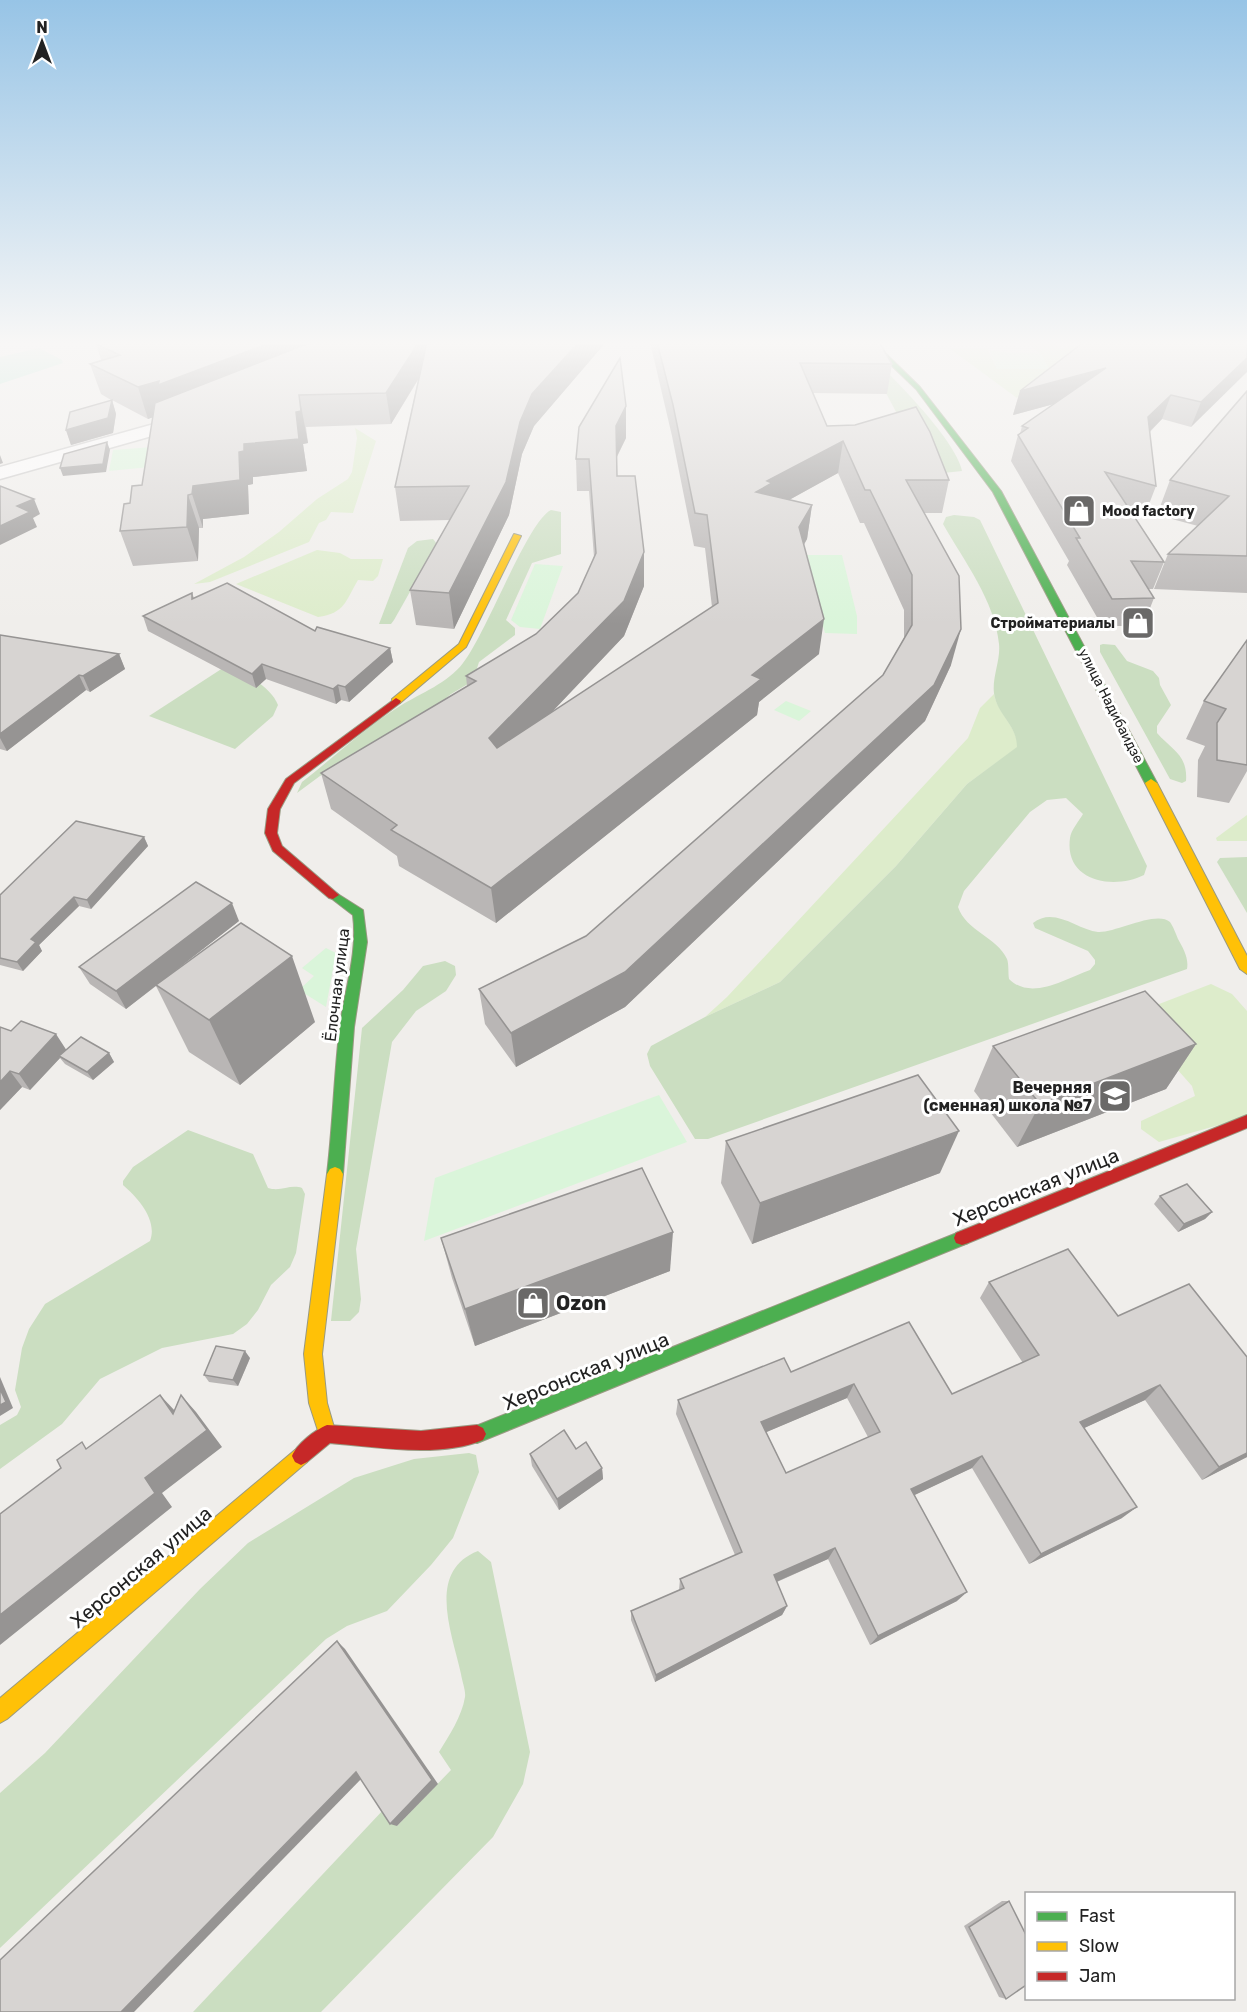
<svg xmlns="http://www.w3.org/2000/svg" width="1247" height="2012" font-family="Rubik,sans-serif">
<rect width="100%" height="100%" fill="#f0eeeb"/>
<g fill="#ddeccb">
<polygon points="1025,342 1053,342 1061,348 1073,346 1082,355 1017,398 949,348 987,348 997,369 1049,369 1041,354"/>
<polygon points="355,428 376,441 353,513 331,512 326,520 319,523 309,542 210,582 194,584 244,557 279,532 317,499 348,479 352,472 357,438"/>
<path d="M 317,550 L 340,553 L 351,559 L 383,559 L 378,576 L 373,581 L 358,580 C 345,602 345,613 318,617 L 236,584 Z"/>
<path d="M 994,694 C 998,714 1017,726 1018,747 L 967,784 L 896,866 L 780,982 L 705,1017 L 727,997 L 968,738 L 980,708 Z"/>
<polygon points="1247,815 1247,841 1217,841 1216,838"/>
<polygon points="1211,984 1232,994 1247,1011 1247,1117 1159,1142 1141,1129 1141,1121 1195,1096 1192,1086 1146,1034 1141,1011"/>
</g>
<g fill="#cbdec1">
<path d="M 862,348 C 888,372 955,438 962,471 L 934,474 L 911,440 Z"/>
<path d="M 551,510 L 561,512 L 561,554 L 532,563 L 506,620 L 515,628 L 515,635 L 479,662 L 473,681 L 451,694 L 428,713 L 320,776 L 297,793 L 302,782 C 334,757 365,728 400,706 C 421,693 448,683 463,663 C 487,633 527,522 551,510 Z"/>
<path d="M 954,515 L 974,517 L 980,520 L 1147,866 L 1144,875 C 1114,890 1064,882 1070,838 C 1071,830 1079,821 1083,814 L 1066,798 L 1047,800 L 1030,812 L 964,891 L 958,907 C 966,931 997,937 1007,959 C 1009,964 1008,973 1009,979 C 1031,1001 1065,979 1090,970 L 1095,964 L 1095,960 L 1088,951 L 1035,928 L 1033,923 C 1054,906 1078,930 1098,932 C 1116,933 1156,910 1170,922 C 1173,926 1176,934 1178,939 C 1183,948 1189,958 1187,969 L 708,1139 L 695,1139 L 650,1066 L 647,1054 L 651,1046 L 705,1017 L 780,982 L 896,866 L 967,784 L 1017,747 C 1017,726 1000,717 995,698 C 990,681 1001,661 999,644 C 995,601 964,561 943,524 L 946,517 Z"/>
<polygon points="433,539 437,544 394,620 391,624 379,624 408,548 417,541"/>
<path d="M 1103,644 L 1115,645 L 1127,661 L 1153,671 L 1159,678 L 1160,685 L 1171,705 L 1157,726 L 1157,733 C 1172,750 1188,755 1186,781 L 1182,783 L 1170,779 L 1100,652 L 1100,645 Z"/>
<path d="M 226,666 C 244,673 271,686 278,705 L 273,716 L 235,749 L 149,716 Z"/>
<polygon points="1247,857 1247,913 1217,862 1220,858"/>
<polygon points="445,961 455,966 456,975 446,991 416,1011 392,1042 356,1249 361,1299 359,1312 350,1321 331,1321 362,1028 403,990 423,966"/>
<path d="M 188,1130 L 253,1154 L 268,1188 C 281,1192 290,1184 302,1188 L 305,1194 L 296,1253 L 290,1267 L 271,1285 L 258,1310 L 247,1324 L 233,1334 L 162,1348 L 100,1379 L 62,1424 L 0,1469 L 0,1425 L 17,1415 L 21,1407 L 15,1390 L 22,1348 L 29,1329 L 45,1304 L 150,1241 C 158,1220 138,1198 123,1185 L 123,1181 L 133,1167 Z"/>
<polygon points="469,1453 476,1455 479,1472 453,1538 431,1565 387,1611 347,1626 326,1639 0,1948 0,1793 45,1753 200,1589 248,1543 354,1478 414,1459"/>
<path d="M 478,1551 L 491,1562 L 530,1752 L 523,1784 L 493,1837 L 321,2012 L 193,2012 L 385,1808 L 397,1826 L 451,1770 L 439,1752 C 449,1736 462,1716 465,1697 C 466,1691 462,1681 461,1674 C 452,1633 426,1571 478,1551 Z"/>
</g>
<g fill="#daf5da">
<polygon points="990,351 1041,354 1049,369 997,369"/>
<polygon points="153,447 150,467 109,471 113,450"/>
<polygon points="803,555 842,555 857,616 857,634 825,633"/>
<polygon points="535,564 563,566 540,629 520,627 511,620"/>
<polygon points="786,701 811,711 799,721 774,710"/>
<polygon points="326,948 336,953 326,1007 299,990 314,976 302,968"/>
<polygon points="659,1095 687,1142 424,1241 435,1178"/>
</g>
<polygon fill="#b7e6d2" points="39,348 62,360 63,363 0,384 0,357"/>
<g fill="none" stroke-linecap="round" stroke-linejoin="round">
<defs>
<polygon id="street" points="191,411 197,412 200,416 197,420 166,432 0,479 0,467 154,424"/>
<g id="fast">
<polygon points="867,342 874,342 920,387 1001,491 1157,783 1155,785 1151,787 1145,783 993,492 916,389"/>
<path d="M 333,891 L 363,910 L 367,942 L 354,1027 L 343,1174 L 340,1179 L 335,1181 L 330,1179 L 327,1174 C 333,1125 334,1075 340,1025 C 345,988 358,953 353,915 L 327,895 Z"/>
<polygon points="962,1231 968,1233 970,1238 968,1243 477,1443 471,1440 468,1434 471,1428"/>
</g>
<g id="slow">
<polygon points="514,534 521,536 466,647 400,703 392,703 392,699 459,644"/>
<polygon points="1151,779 1157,783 1247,956 1247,974 1240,969 1145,783"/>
<polygon points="335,1167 340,1169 343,1174 322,1354 327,1403 336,1434 333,1440 327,1443 321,1440 309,1403 304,1354 327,1174 330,1169"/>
<polygon points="301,1447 307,1450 310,1456 307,1462 7,1719 0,1723 0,1698 295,1450"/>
</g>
<g id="jam">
<polygon points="396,698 401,701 400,703 294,783 280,809 277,833 282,846 339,895 333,899 329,898 273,851 265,833 268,809 286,779"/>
<polygon points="1247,1115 1247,1128 968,1243 962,1245 956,1243 954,1238 956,1233"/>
<path d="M 327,1425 L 421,1431 L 477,1425 L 483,1428 L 486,1434 L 483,1440 C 440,1458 376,1447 330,1443 L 307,1462 L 301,1465 L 295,1462 L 292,1456 C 297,1444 315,1430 327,1425 Z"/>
</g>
</defs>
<use href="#street" stroke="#c9c8c7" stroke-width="3"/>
<use href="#fast" stroke="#999a82" stroke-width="2"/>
<use href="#slow" stroke="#999a82" stroke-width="2"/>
<use href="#jam" stroke="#999a82" stroke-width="2"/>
<use href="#street" fill="#fdfcfc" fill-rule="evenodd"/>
<use href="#fast" fill="#4caf50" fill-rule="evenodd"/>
<use href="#slow" fill="#ffc107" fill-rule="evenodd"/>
<use href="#jam" fill="#c62828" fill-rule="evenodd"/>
</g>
<g fill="#b9b6b5" fill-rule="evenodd">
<polygon points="103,342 606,342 534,426 522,454 509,515 454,629 416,625 410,590 450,520 400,521 395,487 418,380 391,424 306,427 308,443 303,444 307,471 253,477 253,484 248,485 249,514 203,519 203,528 199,528 198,561 133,566 120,531 130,503 142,485 153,417 148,419 112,400 116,414 113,433 71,445 66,430 111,400 101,394 90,364 101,360 96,344"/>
<polygon points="650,342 879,342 892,364 887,394 813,393 827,426 949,480 942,513 924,513 951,665 925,721 625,1007 516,1067 485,1024 479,989 586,936 883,675 904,638 904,610 864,523 860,523 838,473 789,500 812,505 807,539 804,545 819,654 759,702 757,715 496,923 399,866 397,856 331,809 321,773 467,686 466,676 536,634 578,593 594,557 589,491 577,491 576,459 626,438 617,457 617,476 644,552 644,586 624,636 550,714 712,607 705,548 694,546 672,436"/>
<polygon points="1247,342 1191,427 1162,419 1150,432 1156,486 1146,512 1128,507 1164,562 1153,589 1148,589 1154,598 1143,626 1102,626 1067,565 1069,561 1011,461 1018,435 1020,434 1022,426 1054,404 1013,415 1020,391"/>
<polygon points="1247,391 1247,593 1154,589 1168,554 1198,526 1157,515 1170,480"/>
<polygon points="192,593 194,598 315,631 390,648 393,662 349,702 341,700 336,704 266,679 256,688 148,631 143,616"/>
<polygon points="0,635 119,654 125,669 90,692 86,690 7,751 0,749"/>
<polygon points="1247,640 1247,771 1229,803 1197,797 1198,760 1205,746 1186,739 1204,701"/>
<polygon points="144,837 148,846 91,909 79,906 39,945 42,951 23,971 0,965 0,895"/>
<polygon points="239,921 163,980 315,1022 240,1085 189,1052 156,986 126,1009 90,984 79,967"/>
<polygon points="0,1027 66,1050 109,1053 114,1062 93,1080 65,1064 60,1058 30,1090 22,1087 0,1110"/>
<polygon points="1196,1044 1166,1089 1017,1147 974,1091 993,1046"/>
<polygon points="726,1141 940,1173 752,1244 721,1183"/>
<polygon points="1160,1196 1212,1212 1205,1219 1178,1232 1154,1204"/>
<polygon points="441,1238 670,1271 475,1346 452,1278"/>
<path d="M 989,1282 L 1118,1316 L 1247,1457 L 1202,1480 L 1145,1400 L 1084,1428 L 1122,1518 L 1029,1564 L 972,1468 L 914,1495 L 957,1601 L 870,1645 L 828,1559 L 777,1582 L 787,1606 L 782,1615 L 655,1682 L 631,1620 L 631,1611 L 679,1590 L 680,1579 L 735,1555 L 676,1414 L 678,1400 L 791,1372 L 952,1394 L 1023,1363 L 980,1298 ZM 847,1398 L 868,1437 L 786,1473 L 766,1432 Z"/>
<polygon points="250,1358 238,1386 209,1382 204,1375"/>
<polygon points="576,1449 602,1468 603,1479 559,1510 532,1466 530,1454"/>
<polygon points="1002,1901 1009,1901 1006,1999 999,1997 964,1926"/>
</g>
<g fill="#969493">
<polygon points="272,342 367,342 148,419 138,387"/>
<polygon points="419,342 433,342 434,353 391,424 386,393"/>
<polygon points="579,342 606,342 534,426 522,454 509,515 454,629 449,593 520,422 532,394"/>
<polygon points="1247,358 1247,372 1191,427 1201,402"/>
<polygon points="1106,368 1098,392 1013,415 1020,391"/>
<polygon points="299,395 308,443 303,444 307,471 253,477 253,484 248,485 249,514 203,519 203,528 192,494 193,486 239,452 244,444 296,412"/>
<polygon points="1171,395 1162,419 1139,442 1148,417"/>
<polygon points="112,400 116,414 113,433 71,445 66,430"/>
<polygon points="626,406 626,438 616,458 616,426"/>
<polygon points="843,441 838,473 769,511 756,492 767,481"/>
<polygon points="107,442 110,450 106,472 63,476 60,468"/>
<polygon points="0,455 3,463 0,464"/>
<polygon points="188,495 199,528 198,561 187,527"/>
<polygon points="34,499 40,514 33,518 37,527 0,545 0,526 17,506"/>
<polygon points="812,505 807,539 794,560 799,527"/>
<polygon points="644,552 644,586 624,636 493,774 489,738"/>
<polygon points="824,619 819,654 759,702 757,715 496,923 491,888 752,675"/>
<polygon points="961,629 951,665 925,721 625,1007 516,1067 511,1033"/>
<polygon points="390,648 393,662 349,702 345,687"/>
<polygon points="119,654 125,669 90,692 83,676"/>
<polygon points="262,664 266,679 256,688 252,674"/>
<polygon points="79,675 86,690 7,751 0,738 0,734"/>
<polygon points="338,685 341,700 336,704 333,689"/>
<polygon points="144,837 148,846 91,909 87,900"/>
<polygon points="74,897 79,906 39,945 42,951 23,971 17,962 31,939"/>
<polygon points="232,903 239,921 126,1009 116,991"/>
<polygon points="292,956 315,1022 240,1085 209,1020"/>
<polygon points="56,1034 67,1051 59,1056 60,1058 30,1090 19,1074"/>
<polygon points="1196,1044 1166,1089 1017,1147 1040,1104"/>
<polygon points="109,1053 114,1062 93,1080 87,1072"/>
<polygon points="10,1071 22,1087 0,1110 0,1082"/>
<polygon points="959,1131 940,1173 752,1244 760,1203"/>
<polygon points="1212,1212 1205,1219 1178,1232 1184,1224"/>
<polygon points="673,1232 670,1271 475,1346 465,1309"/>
<polygon points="245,1351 250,1358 238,1386 233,1380"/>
<polygon points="0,1377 13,1408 0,1416"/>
<polygon points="854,1384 847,1398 757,1436 761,1422"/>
<polygon points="1160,1385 1145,1400 1067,1436 1080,1422"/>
<polygon points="160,1395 176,1412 173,1414"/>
<polygon points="181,1395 196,1412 222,1447 162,1493 172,1507 0,1645 0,1615 145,1478"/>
<polygon points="1247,1453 1247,1457 1202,1480 1219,1467"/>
<polygon points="982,1456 972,1468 902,1501 911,1489"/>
<polygon points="602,1468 603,1479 559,1510 557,1499"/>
<polygon points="1137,1507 1122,1518 1029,1564 1041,1554"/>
<polygon points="835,1548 828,1559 769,1585 774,1575"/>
<polygon points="967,1592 957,1601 870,1645 878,1636"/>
<polygon points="787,1606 782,1615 655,1682 656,1675"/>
<polygon points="337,1641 345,1649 438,1784 397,1826 390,1824"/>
<polygon points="356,1772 364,1776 134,2012 121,2012"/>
</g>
<g fill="#d7d4d2" stroke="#969493" stroke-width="1.5" fill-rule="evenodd">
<polygon points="103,342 272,342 158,385 159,381 138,387 90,364 120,355 96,344"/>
<polygon points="315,342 419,342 386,393 299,395 301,411 296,412 299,439 244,444 244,451 239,452 240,480 193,486 192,494 188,495 187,527 120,531 124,504 130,503 132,486 142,485 155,403 299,347"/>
<polygon points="427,342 579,342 532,394 520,422 506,482 449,593 410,590 469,486 395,487"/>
<polygon points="657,342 879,342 892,364 800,363 827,426 855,425 916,407 930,432 949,480 906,480 959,576 961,629 934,685 625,972 511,1033 479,989 586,936 883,675 912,625 912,575 870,490 865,490 843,441 767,481 772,483 756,492 812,505 799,527 824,619 752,675 761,679 491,888 391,830 397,825 321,773 476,681 466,676 536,634 578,593 596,553 589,459 576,459 579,427 620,358 626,406 616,426 617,476 635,476 644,552 624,601 489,738 497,748 718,603 707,515 695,513 673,405"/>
<polygon points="1084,342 1247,342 1247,358 1201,402 1171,395 1148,417 1156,486 1105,472 1164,562 1131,561 1154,598 1112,599 1076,538 1080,538 1018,435 1028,428 1022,426 1106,368 1020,391"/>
<polygon points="1247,391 1247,556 1168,554 1229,496 1170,480"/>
<polygon points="112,400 108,418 66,430 70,412"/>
<polygon points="107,442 103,464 60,468 64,454"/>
<polygon points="0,486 34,499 17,506 30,512 0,526"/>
<polygon points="227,583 315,631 317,627 390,648 345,687 338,685 333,689 262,664 252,674 143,616 192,593 192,599"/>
<polygon points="0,635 119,654 83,676 79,675 0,734"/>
<polygon points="1247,640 1247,765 1217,760 1217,723 1226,709 1204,701"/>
<polygon points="76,821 144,837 87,900 74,897 31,939 36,942 17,962 0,958 0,895"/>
<polygon points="196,882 232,903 116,991 79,967"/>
<polygon points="241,923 292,956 209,1020 156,985"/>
<polygon points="1145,991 1196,1044 1040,1104 993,1046"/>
<polygon points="21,1021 56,1034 19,1074 10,1071 0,1082 0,1027 11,1031"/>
<polygon points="81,1037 109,1053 87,1072 59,1056"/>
<polygon points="918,1075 959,1131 760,1203 726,1141"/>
<polygon points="642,1168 673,1232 465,1309 441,1238"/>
<polygon points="1187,1184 1212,1212 1184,1224 1160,1196"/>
<path d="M 1068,1249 L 1118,1316 L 1189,1284 L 1247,1357 L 1247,1453 L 1219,1467 L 1160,1385 L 1080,1422 L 1137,1507 L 1041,1554 L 982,1456 L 911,1489 L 967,1592 L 878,1636 L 835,1548 L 774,1575 L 787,1606 L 656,1675 L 631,1611 L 684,1588 L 680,1579 L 742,1552 L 678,1400 L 784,1358 L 791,1372 L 909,1322 L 952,1394 L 1039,1355 L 989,1282 ZM 854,1384 L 880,1432 L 786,1473 L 761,1422 Z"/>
<polygon points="216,1346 245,1351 233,1380 204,1375"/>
<polygon points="0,1389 6,1402 0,1405"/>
<polygon points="160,1395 173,1414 181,1395 207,1430 145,1478 155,1493 0,1615 0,1514 61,1468 57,1460 82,1442 86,1449"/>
<polygon points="564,1430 576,1449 586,1442 602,1468 557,1499 530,1454"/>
<polygon points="337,1641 432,1780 390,1824 356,1772 121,2012 0,2012 0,1960"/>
<polygon points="1009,1901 1026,1935 1026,1985 1006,1999 969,1927"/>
</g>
<linearGradient id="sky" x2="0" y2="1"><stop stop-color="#97c4e6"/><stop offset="0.55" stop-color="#f8f7f6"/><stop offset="1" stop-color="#f8f7f6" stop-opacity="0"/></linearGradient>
<rect width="1247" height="624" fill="url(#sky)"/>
<defs>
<symbol id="shop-square" viewBox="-11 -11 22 22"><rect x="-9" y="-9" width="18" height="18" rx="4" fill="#6a6968" stroke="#fff"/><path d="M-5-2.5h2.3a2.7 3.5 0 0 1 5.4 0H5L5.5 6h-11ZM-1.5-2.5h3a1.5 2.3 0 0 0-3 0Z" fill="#fff"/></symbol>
<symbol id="school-square" viewBox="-11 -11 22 22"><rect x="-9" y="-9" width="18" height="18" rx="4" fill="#6a6968" stroke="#fff"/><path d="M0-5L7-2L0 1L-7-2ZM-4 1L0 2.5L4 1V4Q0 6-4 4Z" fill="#fff"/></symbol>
</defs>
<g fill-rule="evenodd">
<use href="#shop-square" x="1060" y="492" width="38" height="38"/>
<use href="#shop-square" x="1119" y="604" width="38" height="38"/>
<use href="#school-square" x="1096" y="1077" width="38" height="38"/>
<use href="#shop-square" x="514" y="1284" width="38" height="38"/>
</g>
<g text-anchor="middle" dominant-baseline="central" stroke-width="6" stroke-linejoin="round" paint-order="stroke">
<g font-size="14" font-weight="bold" fill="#222" stroke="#fff" text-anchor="start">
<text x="1102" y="511">Mood factory</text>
<text x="1115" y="623" text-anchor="end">Стройматериалы</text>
</g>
<g font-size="14" fill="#222" stroke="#fff">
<text transform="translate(1111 706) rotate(63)">улица Надибаидзе</text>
</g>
<g font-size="16" fill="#222" stroke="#fff">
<text transform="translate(337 985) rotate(-83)">Ёлочная улица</text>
</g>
<g font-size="16" font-weight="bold" fill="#222" stroke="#fff" text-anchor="end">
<text x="1092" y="1087">Вечерняя<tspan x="1092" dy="18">(сменная) школа №7</tspan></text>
</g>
<g font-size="20" fill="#222" stroke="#fff">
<text transform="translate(1036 1187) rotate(-22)">Херсонская улица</text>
<text transform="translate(586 1371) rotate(-22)">Херсонская улица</text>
<text transform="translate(141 1567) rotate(-40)">Херсонская улица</text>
</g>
<g font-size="20" font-weight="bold" fill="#222" stroke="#fff" text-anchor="start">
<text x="556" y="1303">Ozon</text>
</g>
</g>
<rect x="1025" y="1892" width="210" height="108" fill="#ffffff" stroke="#a7a7a7" stroke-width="1.5"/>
<rect x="1037" y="1912" width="30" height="9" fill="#4caf50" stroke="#a7a7a7" stroke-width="1.5"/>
<text x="1079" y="1922" font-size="18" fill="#222222">Fast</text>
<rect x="1037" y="1942" width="30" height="9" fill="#ffc107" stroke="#a7a7a7" stroke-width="1.5"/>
<text x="1079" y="1952" font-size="18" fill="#222222">Slow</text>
<rect x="1037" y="1972" width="30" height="9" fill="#c62828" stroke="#a7a7a7" stroke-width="1.5"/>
<text x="1079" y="1982" font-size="18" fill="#222222">Jam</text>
<g transform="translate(42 42)" stroke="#ffffff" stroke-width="4.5" paint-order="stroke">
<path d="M0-4.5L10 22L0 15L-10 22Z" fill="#222222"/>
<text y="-9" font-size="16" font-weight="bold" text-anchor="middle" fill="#222222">N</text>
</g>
</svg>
